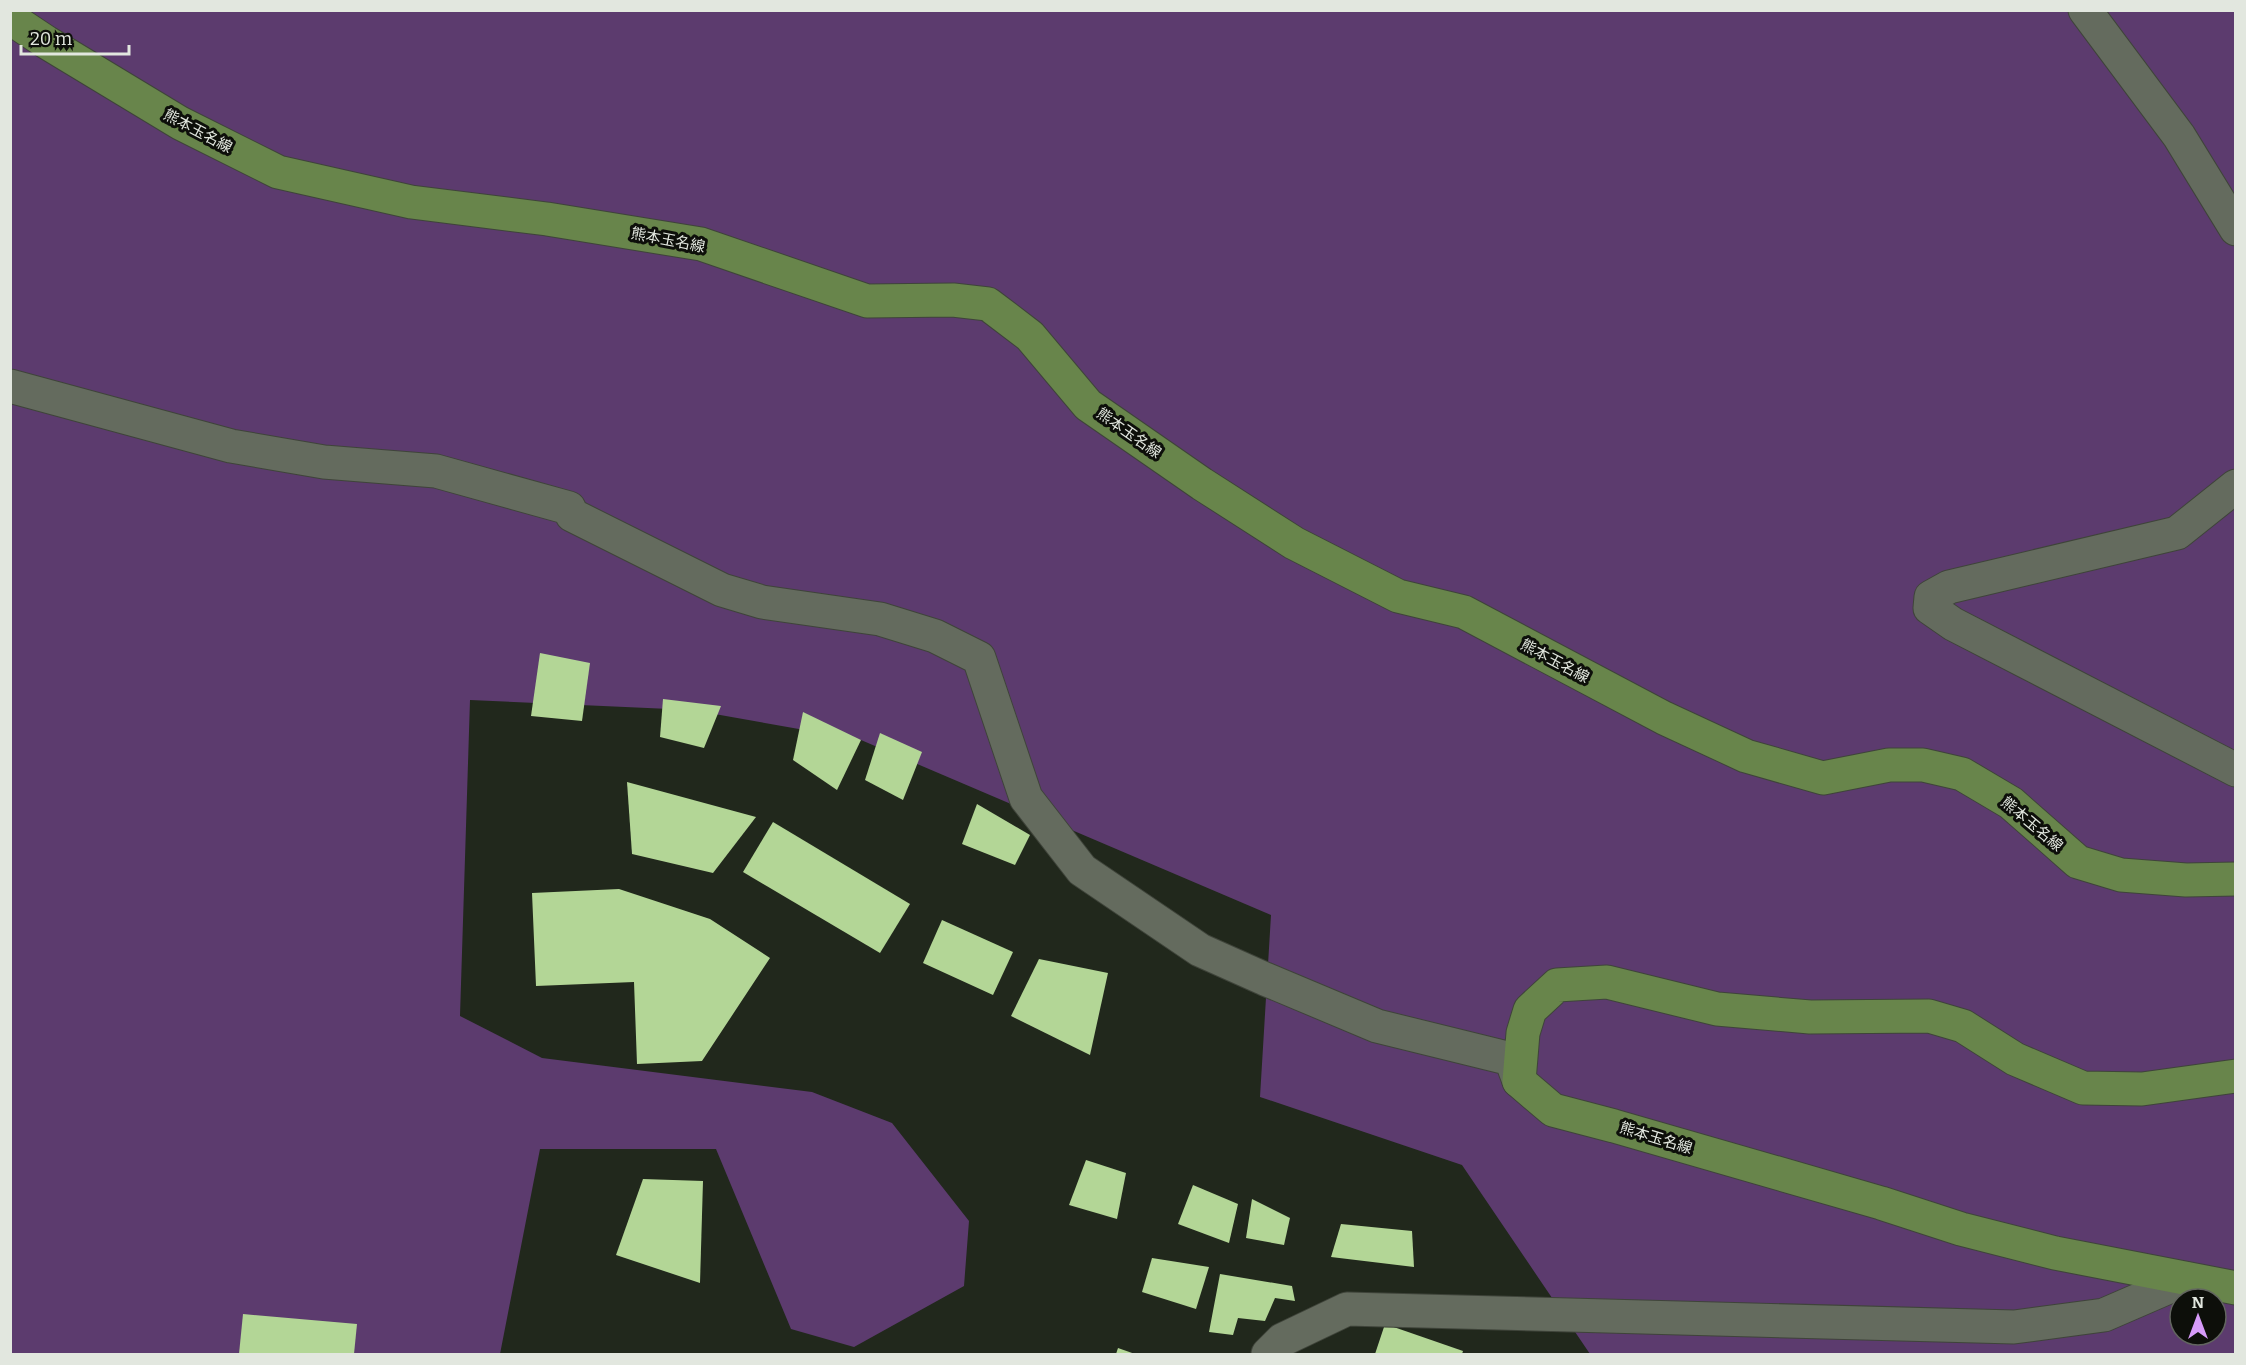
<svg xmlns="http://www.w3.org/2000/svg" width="2246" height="1365" font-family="Bitter,'Noto Sans JP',serif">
<rect width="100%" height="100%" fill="#21281c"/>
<path fill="#5c3b6e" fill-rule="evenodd" d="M 10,11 L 2235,11 L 2235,1354 L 1590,1354 L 1462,1165 L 1260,1097 L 1271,915 L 861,740 L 692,710 L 470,700 L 460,1016 L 542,1058 L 812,1092 L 892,1123 L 969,1221 L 964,1286 L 854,1347 L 791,1329 L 716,1149 L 540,1149 L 500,1354 L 11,1354 ZM 2180,1299 L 2216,1299 L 2216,1335 L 2180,1335 Z"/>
<g fill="#b3d696">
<polygon points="540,653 590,663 582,721 531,716"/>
<polygon points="663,699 721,706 704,748 660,737"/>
<polygon points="803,712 861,740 837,790 793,760"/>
<polygon points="880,733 922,752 903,800 865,780"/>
<polygon points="627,782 756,817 713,873 632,854"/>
<polygon points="977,804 1030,835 1015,865 962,844"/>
<polygon points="773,822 910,904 880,953 743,872"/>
<polygon points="619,889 710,919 770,958 702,1061 637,1064 634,982 536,986 532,893"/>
<polygon points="942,920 1013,952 993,995 923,963"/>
<polygon points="1039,959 1108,973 1090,1055 1011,1016"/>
<polygon points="1086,1160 1126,1173 1117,1219 1069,1205"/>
<polygon points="643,1179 703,1181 700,1283 616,1255"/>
<polygon points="1193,1185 1238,1204 1229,1243 1178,1224"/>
<polygon points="1252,1199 1290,1218 1284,1245 1246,1238"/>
<polygon points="1341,1224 1412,1231 1414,1267 1331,1257"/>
<polygon points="1152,1258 1209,1267 1196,1309 1142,1292"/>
<polygon points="1220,1274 1292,1286 1295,1301 1275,1298 1265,1321 1238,1318 1233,1335 1209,1332"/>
<polygon points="243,1314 357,1324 354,1354 239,1354"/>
<polygon points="1385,1324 1463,1351 1462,1354 1375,1354"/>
<polygon points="1118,1348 1135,1354 1116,1354"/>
</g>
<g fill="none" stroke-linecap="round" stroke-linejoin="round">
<defs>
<g id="street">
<polyline points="2085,10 2179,136 2236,229"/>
<polyline points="10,386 231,446 324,462 436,471 569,508 572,515 722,590 762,602 880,619 935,636 979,658 1026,798 1082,870 1200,950 1265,979 1377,1026 1511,1059 1519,1081"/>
<polyline points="2236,486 2177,533 1949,587 1931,597 1930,608 1953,624 2236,770"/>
<polyline points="1268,1354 1282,1340 1347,1309 2014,1327 2104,1315 2187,1279"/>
</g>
<g id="primary">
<polyline points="10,18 46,42 180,123 278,172 411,202 547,219 701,244 867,301 953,300 988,304 1030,336 1088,405 1202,484 1294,543 1398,596 1464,612 1664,718 1746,756 1823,778 1889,765 1923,765 1962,774 2011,803 2078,862 2121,875 2186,880 2236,879"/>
<polyline points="2236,1076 2142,1089 2083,1088 2015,1059 1963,1026 1929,1016 1810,1017 1717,1009 1607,982 1557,985 1530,1010 1523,1033 1519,1081 1553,1110 1614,1126 1881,1203 1961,1229 2055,1253 2236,1288"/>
</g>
</defs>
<use href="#street" stroke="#3f443a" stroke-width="35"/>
<use href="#primary" stroke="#3f443a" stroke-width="35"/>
<use href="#street" stroke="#646b5e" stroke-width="33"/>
<use href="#primary" stroke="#68854b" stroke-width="33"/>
</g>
<g text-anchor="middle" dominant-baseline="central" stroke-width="6" stroke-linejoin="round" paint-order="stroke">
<g font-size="15" fill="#e2e7df" stroke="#0d0f0a">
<text transform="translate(198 131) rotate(28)">熊本玉名線</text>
<text transform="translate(668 240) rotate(11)">熊本玉名線</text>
<text transform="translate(1129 433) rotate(35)">熊本玉名線</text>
<text transform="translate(1555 661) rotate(28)">熊本玉名線</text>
<text transform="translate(2032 824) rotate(40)">熊本玉名線</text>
<text transform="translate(1656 1138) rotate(17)">熊本玉名線</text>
</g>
</g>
<rect width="2246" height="1365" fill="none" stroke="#e2e7df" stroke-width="24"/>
<g transform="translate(2198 1317)"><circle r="28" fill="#0d0f0a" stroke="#62655f" stroke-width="1.5"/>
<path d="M0-4.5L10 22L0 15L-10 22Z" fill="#d79bf9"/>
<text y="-9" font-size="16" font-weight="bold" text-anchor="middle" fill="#e2e7df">N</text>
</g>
<path d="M21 45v9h108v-9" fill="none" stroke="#e2e7df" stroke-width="3"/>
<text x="30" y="45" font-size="18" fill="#e2e7df" stroke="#0d0f0a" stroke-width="4.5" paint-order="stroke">20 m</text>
</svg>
